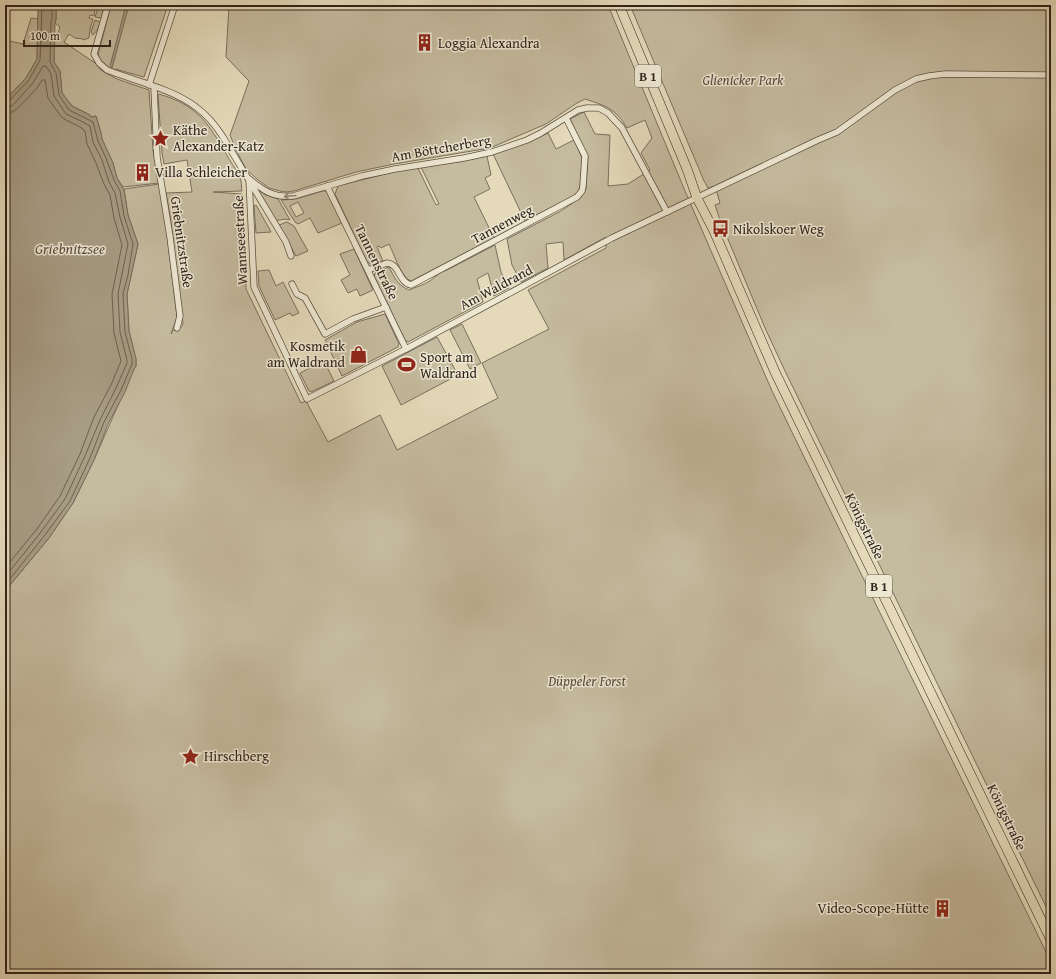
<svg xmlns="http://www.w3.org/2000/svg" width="1056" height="979" font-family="'Gentium Book Plus',serif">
<rect width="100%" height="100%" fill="#e4daba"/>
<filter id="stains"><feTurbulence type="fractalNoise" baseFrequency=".005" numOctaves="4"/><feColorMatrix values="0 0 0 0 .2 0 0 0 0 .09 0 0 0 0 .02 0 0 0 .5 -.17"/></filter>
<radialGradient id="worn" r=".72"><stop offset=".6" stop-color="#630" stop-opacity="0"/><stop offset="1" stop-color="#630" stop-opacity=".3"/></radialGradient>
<g fill="#c5bb9f" stroke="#7a6f5d" fill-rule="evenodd">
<polygon points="56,5 96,5 94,16 90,15 89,18 93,19 90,29 89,38 83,40 83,39 75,38 69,34 64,42 98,65 100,69 106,73 117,79 149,90 153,150 159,183 123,187 117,178 113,163 102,139 101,133 96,116 91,117 90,115 72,106 62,93 60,71 54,62 54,34 57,36 60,27 55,23 56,19"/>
<polygon points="99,5 105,5 101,18 95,17"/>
<polygon points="111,5 168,5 144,77 115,69 114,72 101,62 98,55"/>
<path d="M 229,5 L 608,5 L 685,191 L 772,391 L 884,621 L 1051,962 L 1051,974 L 5,974 L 5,591 L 49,538 L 73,503 L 94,460 L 134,369 L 136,366 L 136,359 L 129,331 L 127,294 L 131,276 L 138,244 L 128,215 L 124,189 L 159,184 L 164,209 L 177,317 L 171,334 L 173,330 C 178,329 182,329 183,323 L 170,216 L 166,193 L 192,192 L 187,160 L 164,164 L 162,153 L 158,95 L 159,94 C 199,106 208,123 228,157 C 231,163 240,174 241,181 C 242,184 241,188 242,191 L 213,192 L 242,194 L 246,289 L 301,403 L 306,401 L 328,442 L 380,415 L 397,450 L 498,398 L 482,363 L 549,329 L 528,290 L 606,248 L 606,237 L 564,260 L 563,242 L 546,244 L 548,268 L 521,282 L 512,265 L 507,239 L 561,211 L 580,198 L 586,189 L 588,157 L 570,119 L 584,112 L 595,134 L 610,135 L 608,186 L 628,184 L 650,170 L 641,153 L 652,138 L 645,120 L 627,128 C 615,108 606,106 585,99 L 577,103 L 546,124 L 490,148 L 394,164 L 356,172 L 294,191 L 286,192 L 280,191 L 269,188 L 257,179 L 246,169 L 236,150 L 230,135 L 249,81 L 226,57 Z"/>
<polygon points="630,5 1051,5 1051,917 785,371 765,328 720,220 715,205 720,203 715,186 708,188 704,181"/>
<polygon points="31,18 38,19 37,59 26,78 5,100 5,40 23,44"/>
<polygon points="95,20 100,22 98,29 93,35 91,32"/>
<polygon points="548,133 556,149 574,140 582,158 580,187 577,194 525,221 493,154 530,141"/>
<path d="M 487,156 L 491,175 L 485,178 L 490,189 L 474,197 L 494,238 L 411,281 C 401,277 394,254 389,244 L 381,248 L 379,246 L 377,247 L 383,261 L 371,264 L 367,262 L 335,194 L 338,186 L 397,171 L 418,168 L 436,205 L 439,204 L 421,167 L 457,162 Z"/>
<path d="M 257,189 L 266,195 L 278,199 L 290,220 C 284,218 280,221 275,220 Z"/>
<path d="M 323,191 L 325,191 L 327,192 L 342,223 L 318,233 L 310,218 L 298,224 L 295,222 L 281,200 L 296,199 ZM 298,202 L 304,213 L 296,217 L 290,206 Z"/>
<polygon points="256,205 270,230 271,232 256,233 254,206"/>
<polygon points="287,222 294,226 308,251 296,256 279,225"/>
<path d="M 495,245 L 501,272 L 509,288 L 494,296 L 488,273 L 477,279 L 483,302 L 408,342 L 405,340 L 374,276 L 375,273 L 389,267 C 395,278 397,285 409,290 C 416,287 423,285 430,281 C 436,276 440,272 447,270 Z"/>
<polygon points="354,249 373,290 360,296 357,289 348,293 341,280 350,275 340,254"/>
<polygon points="269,270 276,286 283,282 299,313 292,316 290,313 275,320 259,286 258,271"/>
<polygon points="385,314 399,344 398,347 342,376 325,340 357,322"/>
<polygon points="462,324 481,363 470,369 450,330"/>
<polygon points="437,337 458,375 401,405 382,366"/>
<polygon points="324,361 334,381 311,392 309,391 300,373"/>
</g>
<g fill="#a79c84" stroke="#776c5a">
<polygon points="38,5 56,5 56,19 55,23 54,62 60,71 62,93 72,106 90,115 91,117 96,116 101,133 102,139 113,163 117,178 124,190 128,215 138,244 131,276 127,294 129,331 136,359 136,366 134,369 125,392 108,424 94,460 73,503 49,538 5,591 5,100 26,78 37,59"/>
<polygon points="126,5 129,5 112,68 110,66"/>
</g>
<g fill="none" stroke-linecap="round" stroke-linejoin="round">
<g stroke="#6c6050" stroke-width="1">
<polyline points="5,102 9,101 29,80 40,60 42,5"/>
<polyline points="5,107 10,107 13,105 33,83 43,66 46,66 51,74 54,96 66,114 83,122 90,126 93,142 102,160 109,182 115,193 120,217 128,244 118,294 120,332 127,360 127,363 116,388 100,420 85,456 65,499 41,532 5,577"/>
<polyline points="5,113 12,112 17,109 37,88 42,80 45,80 48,98 60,115 64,119 80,127 85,131 87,144 96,163 104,184 110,195 114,218 122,245 112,294 114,333 121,361 111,385 94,417 80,454 60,496 37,529 5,568"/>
<polyline points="5,585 45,535 70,501 90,458 104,422 121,390 132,364 132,359 125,332 123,294 128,275 133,244 124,216 120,191 114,180 106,158 98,141 93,122 69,110 59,95 56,73 50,62 51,22 52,18 52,5"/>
</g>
<defs>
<g id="street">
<polyline points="25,5 26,6"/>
<path d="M 108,5 L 94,54 L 99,63 L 107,70 C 135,81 173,89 196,107 C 207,115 216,126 223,137 L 286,242 L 291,256"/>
<polyline points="149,85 175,5"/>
<polyline points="154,87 157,157 170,237 180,316 177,328"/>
<polyline points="249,179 254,287 307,399 406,349 612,238 818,140 837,132 895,90 916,79 929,76 945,74 1051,75"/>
<path d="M 249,179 C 263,190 273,198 293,196 L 362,176 L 395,169 L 464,158 L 492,152 L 527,140 L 541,133 L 578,110 L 587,108 L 599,108 L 608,113 L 622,128 L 667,212"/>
<polyline points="327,186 406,349"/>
<path d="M 368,270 L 387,263 C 400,264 398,282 411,285 L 577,197 L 582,191 L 583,186 L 585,156 L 566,118"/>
<polyline points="292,284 297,294 305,298 325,334 353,319 386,307"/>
</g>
<polyline id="primary" points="619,5 687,169 697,198 714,231 775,372 1051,940"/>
</defs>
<use href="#street" stroke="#5d5143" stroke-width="7"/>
<use href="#primary" stroke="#30231b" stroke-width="10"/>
<use href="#street" stroke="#ede7d2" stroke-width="5.5"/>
<use href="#primary" stroke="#e4daba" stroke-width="9"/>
</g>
<defs><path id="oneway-shaft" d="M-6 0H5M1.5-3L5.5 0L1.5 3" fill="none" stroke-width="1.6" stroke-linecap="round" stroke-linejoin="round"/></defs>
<use stroke="#8e8576" href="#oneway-shaft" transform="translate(290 196) rotate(175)"/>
<defs>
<symbol id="building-bare" viewBox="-9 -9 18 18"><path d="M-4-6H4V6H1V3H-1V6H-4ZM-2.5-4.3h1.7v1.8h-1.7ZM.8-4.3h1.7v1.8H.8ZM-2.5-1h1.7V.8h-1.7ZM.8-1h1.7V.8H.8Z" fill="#8f2418" stroke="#ede7d2" stroke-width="2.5" paint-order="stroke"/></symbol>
<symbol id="sight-bare" viewBox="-9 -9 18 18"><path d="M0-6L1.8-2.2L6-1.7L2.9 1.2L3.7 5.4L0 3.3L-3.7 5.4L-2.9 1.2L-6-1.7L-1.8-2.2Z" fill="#8f2418" stroke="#ede7d2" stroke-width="2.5" paint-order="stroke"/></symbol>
<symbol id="bus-bare" viewBox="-9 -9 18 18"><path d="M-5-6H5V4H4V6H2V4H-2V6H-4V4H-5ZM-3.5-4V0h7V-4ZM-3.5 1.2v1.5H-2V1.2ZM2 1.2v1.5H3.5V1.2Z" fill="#8f2418" stroke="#ede7d2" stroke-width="2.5" paint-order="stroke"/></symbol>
<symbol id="shop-bare" viewBox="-9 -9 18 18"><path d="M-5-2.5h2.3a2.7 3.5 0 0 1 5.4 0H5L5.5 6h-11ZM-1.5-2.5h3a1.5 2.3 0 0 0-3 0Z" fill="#8f2418" stroke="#ede7d2" stroke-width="2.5" paint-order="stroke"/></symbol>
<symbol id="stadium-bare" viewBox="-9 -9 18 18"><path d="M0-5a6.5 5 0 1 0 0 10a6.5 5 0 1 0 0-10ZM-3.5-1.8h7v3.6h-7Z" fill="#8f2418" stroke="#ede7d2" stroke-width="2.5" paint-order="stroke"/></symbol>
</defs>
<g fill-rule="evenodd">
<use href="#building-bare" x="412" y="30" width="25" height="25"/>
<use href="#sight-bare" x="148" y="126" width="25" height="25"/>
<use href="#building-bare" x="130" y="160" width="25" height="25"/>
<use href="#bus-bare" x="708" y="216" width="25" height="25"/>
<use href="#shop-bare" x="346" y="342" width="25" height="25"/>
<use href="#stadium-bare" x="394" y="352" width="25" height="25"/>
<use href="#sight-bare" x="178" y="744" width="25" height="25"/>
<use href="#building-bare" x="930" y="896" width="25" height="25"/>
</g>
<g text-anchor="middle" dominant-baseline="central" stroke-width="3" stroke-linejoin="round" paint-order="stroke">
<g fill="#ede7d2" stroke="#695e52" stroke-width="1">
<rect x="635" y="65" width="26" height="22" rx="3"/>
<rect x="866" y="575" width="26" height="22" rx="3"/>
</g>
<g font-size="13" font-weight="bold" fill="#30231b">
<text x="648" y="76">B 1</text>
<text x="879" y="586">B 1</text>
</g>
<g font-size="14" fill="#30231b" stroke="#ede7d2" text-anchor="start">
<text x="438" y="43">Loggia Alexandra</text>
<text x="173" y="130">Käthe<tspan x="173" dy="16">Alexander-Katz</tspan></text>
<text x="155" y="172">Villa Schleicher</text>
<text x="733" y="229">Nikolskoer Weg</text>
<text x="345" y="346" text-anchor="end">Kosmetik<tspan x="345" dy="16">am Waldrand</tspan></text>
<text x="420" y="357">Sport am<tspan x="420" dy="16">Waldrand</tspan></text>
<text x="204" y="756">Hirschberg</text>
<text x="929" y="908" text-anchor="end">Video-Scope-Hütte</text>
</g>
<g font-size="14" font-style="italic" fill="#55493c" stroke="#ede7d2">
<text x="743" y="80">Glienicker Park</text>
<text x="587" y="681">Düppeler Forst</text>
</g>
<g font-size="14" fill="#30231b" stroke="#ede7d2">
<text transform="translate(441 148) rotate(-10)">Am Böttcherberg</text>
<text transform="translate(502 224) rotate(-28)">Tannenweg</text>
<text transform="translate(240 240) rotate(-93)">Wannseestraße</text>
<text transform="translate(182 242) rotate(82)">Griebnitzstraße</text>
<text transform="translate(377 262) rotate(64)">Tannenstraße</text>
<text transform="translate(496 287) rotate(-28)">Am Waldrand</text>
<text transform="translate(865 526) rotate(64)">Königstraße</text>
<text transform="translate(1007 817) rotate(64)">Königstraße</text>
</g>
<g font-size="15" font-style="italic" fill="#5a4d40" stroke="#ede7d2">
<text x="70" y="248">Griebnitzsee</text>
</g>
</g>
<rect width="1056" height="979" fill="none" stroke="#e4daba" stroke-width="20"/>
<rect x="6" y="6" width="1044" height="967" fill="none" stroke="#30231b" stroke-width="2"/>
<rect x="10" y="10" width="1036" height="959" fill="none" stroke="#30231b"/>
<path d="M24 40v6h86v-6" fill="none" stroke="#30231b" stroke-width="2"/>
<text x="30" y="40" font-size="12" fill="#30231b" stroke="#ede7d2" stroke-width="3" paint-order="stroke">100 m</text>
<rect width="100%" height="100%" filter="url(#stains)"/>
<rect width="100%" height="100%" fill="url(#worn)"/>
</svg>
